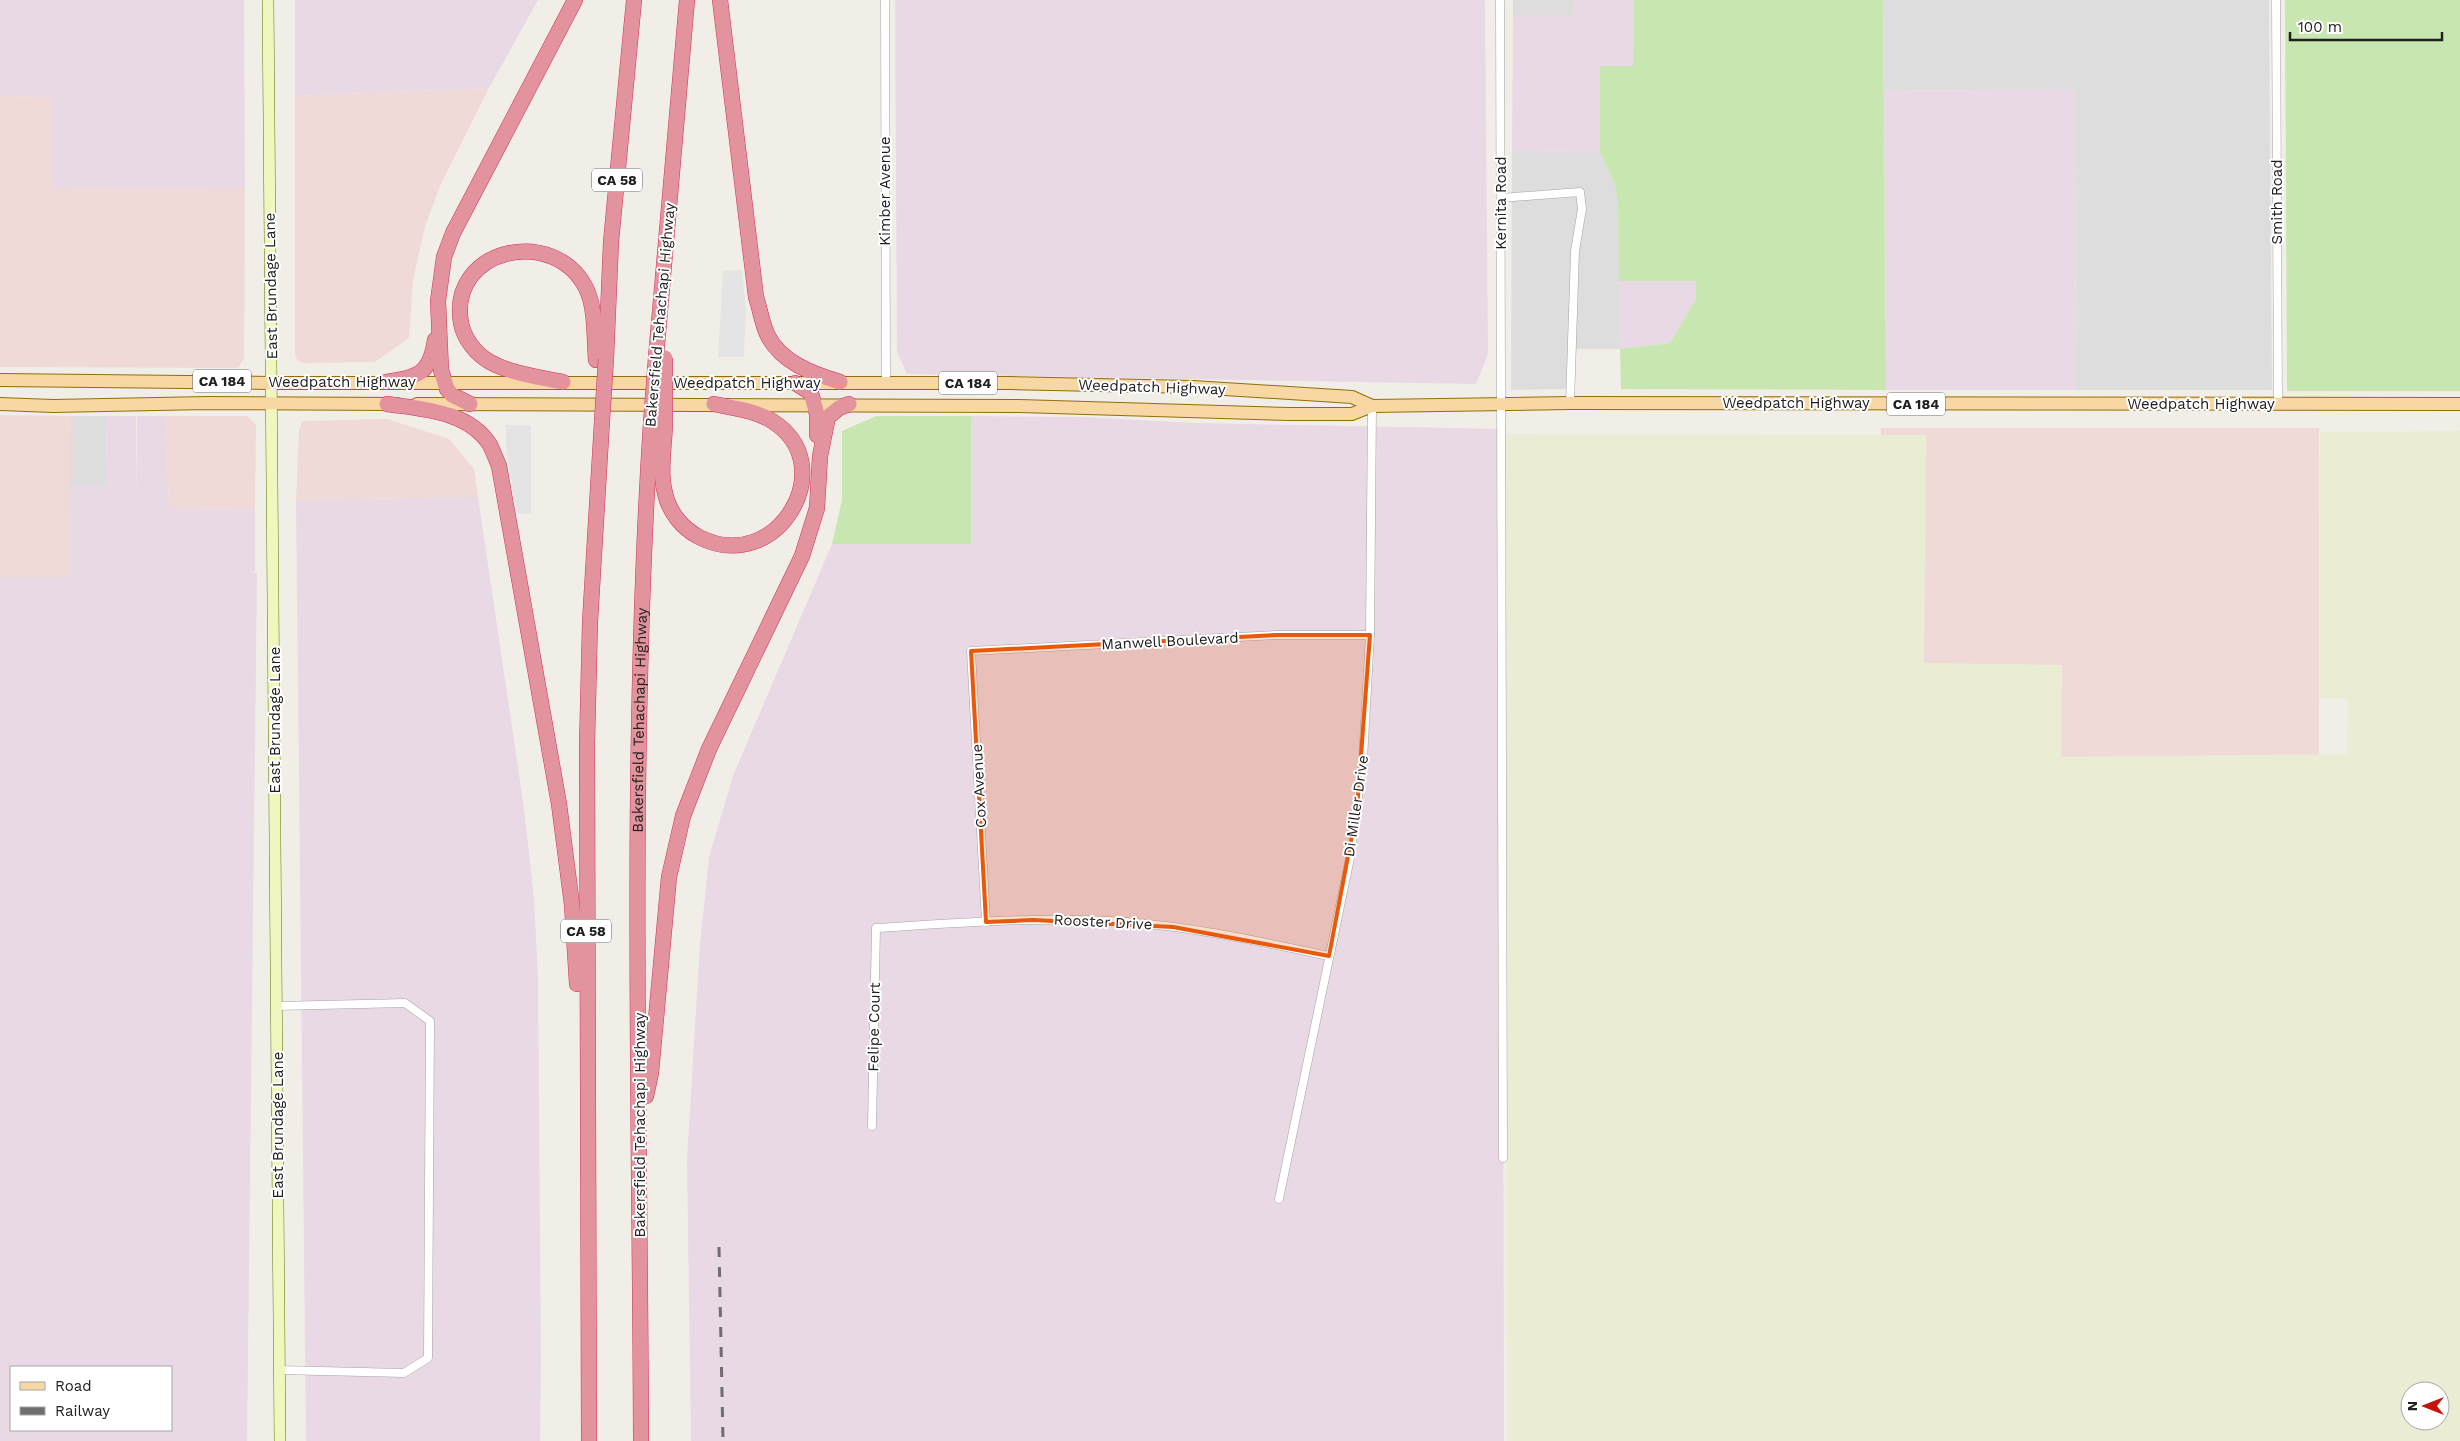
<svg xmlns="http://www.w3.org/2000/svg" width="2460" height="1441" font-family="'Work Sans',sans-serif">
<rect width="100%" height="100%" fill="#f0eee7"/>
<g fill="#dedddd">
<rect x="1513" y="0" width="61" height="15"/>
<polygon points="1883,0 2269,0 2272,390 2076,390 2075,89 1884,91"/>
<polygon points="1512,151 1600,152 1614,182 1618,204 1620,349 1568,349 1567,389 1511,390"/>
<polygon points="71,416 106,416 107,486 69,486"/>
</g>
<g fill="#f0dad7">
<polygon points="489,88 441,184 425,226 413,280 409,338 375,362 305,363 298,361 295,355 295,96"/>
<polygon points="0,96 52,97 52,188 245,189 244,358 238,368 0,367"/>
<polygon points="0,415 71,416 70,577 0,577"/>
<polygon points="166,416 247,416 256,425 255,509 169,508"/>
<polygon points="387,419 449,439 474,469 478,497 296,500 299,429 303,421"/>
<rect x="1881" y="428" width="438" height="331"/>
</g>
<g fill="#e9d9e5" fill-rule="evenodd">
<polygon points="0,0 244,0 245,189 52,188 52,97 0,96"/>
<polygon points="295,0 538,0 489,88 295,96"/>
<polygon points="895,0 1485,0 1488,354 1476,384 907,374 897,352"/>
<polygon points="1574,0 1634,0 1633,67 1600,67 1600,152 1512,151 1513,15 1574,15"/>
<polygon points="2075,89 2076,390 1886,390 1884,91"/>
<polygon points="1619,281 1696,281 1696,299 1670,343 1620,349"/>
<path d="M 106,416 L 136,416 L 136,507 L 137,416 L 166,416 L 169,508 L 255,509 L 255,571 L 251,572 L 257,573 L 247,1441 L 0,1441 L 0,577 L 70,577 L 69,486 L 107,486 ZM 11,1367 L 171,1367 L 171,1430 L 11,1430 Z"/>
<polygon points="971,416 1080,417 1198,423 1502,429 1504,1441 691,1441 687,1159 700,944 709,857 733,776 832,544 971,544"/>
<polygon points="478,497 524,808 534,899 538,977 541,1362 540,1441 306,1441 296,500"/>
</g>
<path fill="#eaedd4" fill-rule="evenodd" d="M 2460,431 L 2460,1441 L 1507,1441 L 1504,434 L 1926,435 L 1924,663 L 2062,665 L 2061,757 L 2347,754 L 2348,699 L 2319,699 L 2320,432 ZM 2410,1391 L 2440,1391 L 2440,1421 L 2410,1421 Z"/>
<g fill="#c8e7b0">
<polygon points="1634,0 1883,0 1886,390 1621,389 1620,349 1670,343 1696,299 1696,281 1619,281 1618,204 1614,182 1600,152 1600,66 1633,66"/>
<polygon points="2285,0 2460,0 2460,391 2287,391"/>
<polygon points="876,416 971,416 971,544 832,544 842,500 842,431"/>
</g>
<g fill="#e4e4e4">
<polygon points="742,270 746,309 744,357 718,357 723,271"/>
<polygon points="506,425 531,425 531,514 517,514 506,447"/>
</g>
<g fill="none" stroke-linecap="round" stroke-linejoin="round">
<defs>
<g id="minor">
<polyline points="885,0 886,382"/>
<polyline points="1500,0 1503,1158"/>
<polyline points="2276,0 2278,404"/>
<polyline points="1501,198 1580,192 1582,209 1575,251 1570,403"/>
<polyline points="986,922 971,651 1277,635 1370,635"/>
<polyline points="277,1006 405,1003 430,1021 428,1358 404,1373 279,1370"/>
<path d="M 872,1126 L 876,928 C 959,923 1043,916 1126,922 C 1195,927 1262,942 1329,956"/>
<polyline points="1279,1199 1350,858 1363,759 1370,635 1372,406"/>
</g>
<polyline id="secondary" points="268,0 280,1441"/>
<g id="primary">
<polyline points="0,380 272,383 1010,383 1193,387 1352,397 1372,406"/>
<polyline points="0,404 53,406 208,403 397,404"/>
<polyline points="417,404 1019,406 1289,414 1352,414 1372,406 1570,403 2460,404"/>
</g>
<g id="motorway">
<path d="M 720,0 L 756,297 C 760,309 762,323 767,334 C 780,362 813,374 840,382"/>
<polyline points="656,357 687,0"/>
<polyline points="606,359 611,242 634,0"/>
<path d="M 386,382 C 417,377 430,375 435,340"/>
<path d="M 563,382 C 539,377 512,374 490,362 C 476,354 464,339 461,323 C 448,248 554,225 586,288 C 596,308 594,338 596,360"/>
<polyline points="795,383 811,393 817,414 817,435"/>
<path d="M 387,404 C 422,409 469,411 490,445 C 493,451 496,459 499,466 L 559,804 L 572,905 L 577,984"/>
<polyline points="470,404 452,395 447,389 441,370 438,301 444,257 453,233 575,0"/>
<path d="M 665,421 C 665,443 659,472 665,493 C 669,512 682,528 699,537 C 777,577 843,465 772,421 C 755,410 733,408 714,404"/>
<polyline points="646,1096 651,1073 669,877 683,816 709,749 802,556 817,508 820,456 828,417 839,408 849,404"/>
<polyline points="589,1441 587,745 590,622 602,421"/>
<path id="s1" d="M 641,1441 C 640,1102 629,761 651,422"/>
</g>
</defs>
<use href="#minor" stroke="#a4a4a4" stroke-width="9"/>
<use href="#secondary" stroke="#62730b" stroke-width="12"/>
<use href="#primary" stroke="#946d08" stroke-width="14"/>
<use href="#motorway" stroke="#d2305f" stroke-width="16"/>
<use href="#minor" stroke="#fff" stroke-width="8"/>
<use href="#secondary" stroke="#f1f6bf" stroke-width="11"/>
<use href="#primary" stroke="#f7d8a5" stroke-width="12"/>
<use href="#motorway" stroke="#e3939e" stroke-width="15"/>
<polyline stroke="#6e6e6e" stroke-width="3" stroke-dasharray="10 10" stroke-linecap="butt" points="719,1247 723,1441"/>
<defs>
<g id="motorway-bridge">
<polyline points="602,421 606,359"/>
<polyline points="665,421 665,358"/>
<polyline points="651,422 656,357"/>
</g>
</defs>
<use href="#motorway-bridge" stroke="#d2305f" stroke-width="16" stroke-linecap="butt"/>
<use href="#motorway-bridge" stroke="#e3939e" stroke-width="15"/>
</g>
<path fill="#e8590c" fill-opacity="0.2" stroke="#e8590c" stroke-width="4" stroke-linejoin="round" d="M 1277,635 L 1370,635 L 1357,809 L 1329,956 L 1173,927 L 1033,920 L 986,922 L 971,651 Z"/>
<g text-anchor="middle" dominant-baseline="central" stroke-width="4" stroke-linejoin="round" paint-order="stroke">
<g fill="#fff" stroke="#636363" stroke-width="1">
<rect x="592" y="168.5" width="50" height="23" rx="4"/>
<rect x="193" y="369.5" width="58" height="23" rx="4"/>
<rect x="939" y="371.5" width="58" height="23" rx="4"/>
<rect x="1887" y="392.5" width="58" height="23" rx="4"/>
<rect x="561" y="919.5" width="50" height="23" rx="4"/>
</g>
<g font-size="14" font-weight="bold" fill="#202020">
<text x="617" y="180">CA 58</text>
<text x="222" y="381">CA 184</text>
<text x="968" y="383">CA 184</text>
<text x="1916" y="404">CA 184</text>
<text x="586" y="931">CA 58</text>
</g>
<g font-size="15" fill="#202020" stroke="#fff">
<text transform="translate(885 191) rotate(-90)">Kimber Avenue</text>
<text transform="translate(2277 202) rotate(-90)">Smith Road</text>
<text transform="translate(1501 203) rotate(-90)">Kernita Road</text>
<text transform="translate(271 286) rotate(-91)">East Brundage Lane</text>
<text transform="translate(660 315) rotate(-85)">Bakersfield Tehachapi Highway</text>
<text x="342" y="382">Weedpatch Highway</text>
<text x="747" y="383">Weedpatch Highway</text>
<text transform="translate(1152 387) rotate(2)">Weedpatch Highway</text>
<text x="1796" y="403">Weedpatch Highway</text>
<text x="2201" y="404">Weedpatch Highway</text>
<text transform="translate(1170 641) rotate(-3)">Manwell Boulevard</text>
<text transform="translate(275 720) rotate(-90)">East Brundage Lane</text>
<text stroke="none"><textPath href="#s1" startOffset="721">Bakersfield Tehachapi Highway</textPath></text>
<text transform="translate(979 786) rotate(-93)">Cox Avenue</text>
<text transform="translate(1356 806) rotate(-82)">Di Miller Drive</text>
<text transform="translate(1103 922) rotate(3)">Rooster Drive</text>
<text transform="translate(874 1027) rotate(-89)">Felipe Court</text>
<text transform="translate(278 1125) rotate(-90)">East Brundage Lane</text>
<text transform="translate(640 1125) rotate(-90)">Bakersfield Tehachapi Highway</text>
</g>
</g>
<rect x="10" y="1366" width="162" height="65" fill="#ffffff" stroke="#a6a6a6"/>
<rect x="20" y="1382" width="25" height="8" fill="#f7d8a5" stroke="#a6a6a6"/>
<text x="55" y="1391" font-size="15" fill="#202020">Road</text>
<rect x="20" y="1407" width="25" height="8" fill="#6e6e6e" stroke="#a6a6a6"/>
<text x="55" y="1416" font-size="15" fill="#202020">Railway</text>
<g transform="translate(2425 1406) rotate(270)"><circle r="24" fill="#ffffff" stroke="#a6a6a6"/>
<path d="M0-4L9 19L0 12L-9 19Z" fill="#c5150b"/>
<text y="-8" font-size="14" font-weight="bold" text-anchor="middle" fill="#202020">N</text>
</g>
<path d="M2290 32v8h152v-8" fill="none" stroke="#202020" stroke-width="2.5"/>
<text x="2298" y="32" font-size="15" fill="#202020" stroke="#ffffff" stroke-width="4" paint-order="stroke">100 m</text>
</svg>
